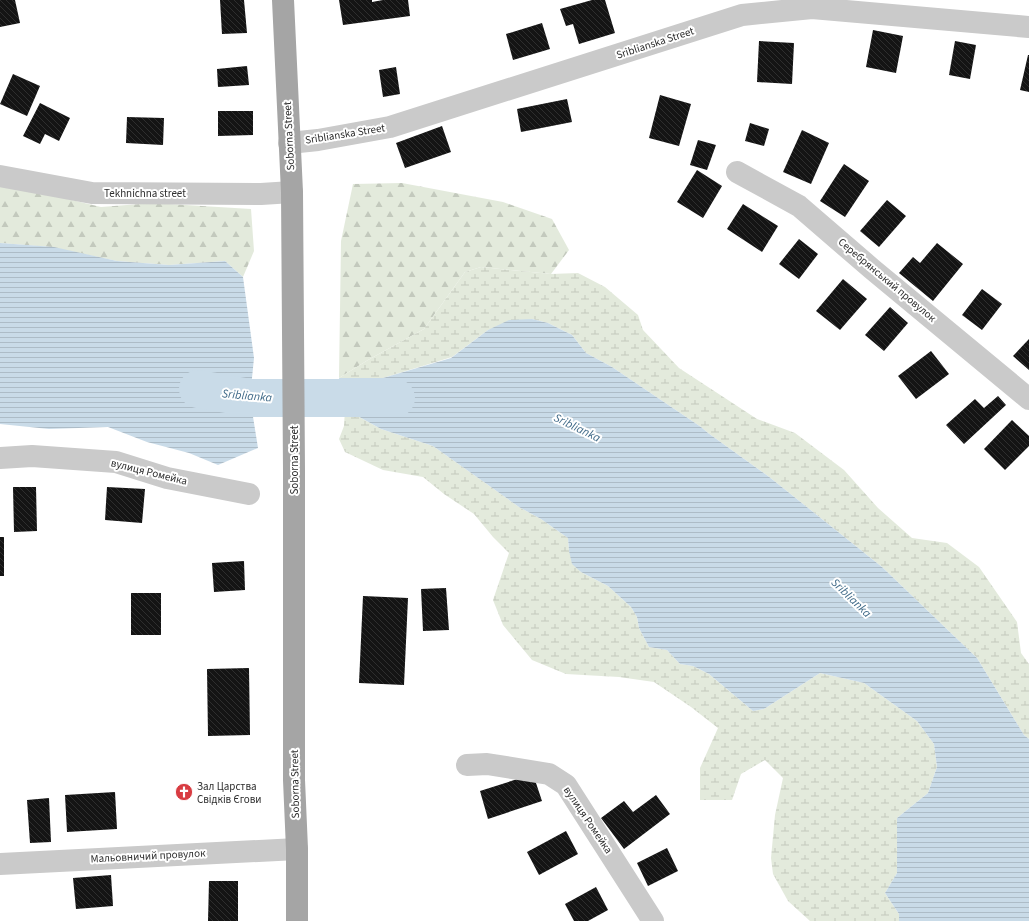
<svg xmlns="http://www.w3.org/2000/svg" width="1029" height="921" font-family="'Source Sans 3',sans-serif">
<defs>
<pattern id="forest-firs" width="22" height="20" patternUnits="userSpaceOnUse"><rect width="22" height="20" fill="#e3eadc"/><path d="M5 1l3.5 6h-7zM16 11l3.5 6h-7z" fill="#c3c9bd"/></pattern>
<pattern id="wetland-marsh" width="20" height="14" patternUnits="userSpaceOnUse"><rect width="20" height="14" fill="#e3eadc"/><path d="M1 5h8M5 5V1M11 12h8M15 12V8" fill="none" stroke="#c3c9bd"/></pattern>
<pattern id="water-rules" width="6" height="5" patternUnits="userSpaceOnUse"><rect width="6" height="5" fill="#c9dbe8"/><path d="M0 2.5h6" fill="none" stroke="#adbcc7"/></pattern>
<pattern id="building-back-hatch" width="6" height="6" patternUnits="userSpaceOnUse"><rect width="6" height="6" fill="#141414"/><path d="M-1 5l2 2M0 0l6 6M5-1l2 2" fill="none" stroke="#2e2e2e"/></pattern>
</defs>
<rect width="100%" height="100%" fill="#fff"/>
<g fill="url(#forest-firs)">
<polygon points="402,183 503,202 552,219 569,250 551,274 481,267 465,272 424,329 368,360 339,378 341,241 353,184"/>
<polygon points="0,185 51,195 101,207 153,203 251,209 254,251 243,277 225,261 169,265 117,261 50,247 0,243"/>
</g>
<g fill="url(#wetland-marsh)">
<polygon points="481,267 551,274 578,273 605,287 638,315 643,330 679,368 757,419 795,433 844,470 878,508 912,538 947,543 979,567 1017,622 1021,653 1029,664 1029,739 1024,735 977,658 882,567 768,476 708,433 701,427 612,367 586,353 572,335 548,323 532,319 488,330 452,357 383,378 339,378 368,360 424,329 465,272"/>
<polygon points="345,409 381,429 433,446 519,507 541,519 568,538 569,551 581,572 608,586 631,607 637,617 639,628 649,647 667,650 680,664 693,666 709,674 753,711 764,709 820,673 864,683 917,721 934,744 937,767 928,793 897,818 897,873 885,893 899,914 899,921 810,921 788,901 773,874 771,858 775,815 783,778 765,760 741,774 732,800 700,800 700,768 718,728 691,707 654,682 619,677 566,674 532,660 503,625 493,600 509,553 493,537 474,514 444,494 423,477 383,470 345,452 339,439 344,426"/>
</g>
<g fill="url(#water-rules)">
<polygon points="0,243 54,247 117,261 169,265 225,261 243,277 254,358 250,398 258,448 218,465 189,453 147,442 108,427 49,429 0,424"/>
<polygon points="532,319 548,323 572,335 586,353 612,367 701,427 708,433 768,476 882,567 977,658 1024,735 1029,739 1029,921 899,921 899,914 885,893 897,873 897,818 928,793 937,767 934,744 917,721 864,683 820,673 764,709 753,711 709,674 693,666 680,664 667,650 649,647 639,628 637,617 631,607 608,586 581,572 572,564 569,551 568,538 541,519 519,507 433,446 381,429 345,409 339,378 383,378 451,358 488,330 509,320"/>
</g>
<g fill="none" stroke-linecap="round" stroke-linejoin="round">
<polyline stroke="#c9dbe8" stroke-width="38" points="198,389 250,398 396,398"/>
</g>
<g fill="url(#building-back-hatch)">
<polygon points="0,0 15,0 20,23 0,27"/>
<polygon points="220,0 244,0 247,33 222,34"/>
<polygon points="339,0 372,0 372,2 383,0 408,0 410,16 343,25"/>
<polygon points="592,0 605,0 615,33 579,44 573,24 566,26 560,9"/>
<polygon points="542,23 550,49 513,60 506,34"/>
<polygon points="873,30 903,36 896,73 866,67"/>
<polygon points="759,41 794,43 792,84 757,82"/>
<polygon points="955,41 976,45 970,79 949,75"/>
<polygon points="1028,55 1029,55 1029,92 1020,90"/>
<polygon points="247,66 249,85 218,87 217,69"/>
<polygon points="396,67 400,94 383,97 379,70"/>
<polygon points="13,74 40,86 27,116 0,104"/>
<polygon points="660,95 691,104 679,146 649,138"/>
<polygon points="567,99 572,122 521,132 517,109"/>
<polygon points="40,103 70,118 59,141 45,134 40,144 23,136"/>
<polygon points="218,111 253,111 253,135 218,136"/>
<polygon points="127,117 164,118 163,145 126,143"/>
<polygon points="750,123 769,129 764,146 745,141"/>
<polygon points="442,126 451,152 405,168 396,143"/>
<polygon points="802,130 829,143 811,184 783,172"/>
<polygon points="698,140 716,145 707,170 690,165"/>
<polygon points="844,164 869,181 845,217 820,201"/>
<polygon points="697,170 722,186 703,218 677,202"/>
<polygon points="887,200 906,216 879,247 860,231"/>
<polygon points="743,204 778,226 762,252 727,229"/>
<polygon points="799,239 818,254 799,279 779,264"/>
<polygon points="937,243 963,264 933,301 899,273 913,257 920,263"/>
<polygon points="843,279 867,299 840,330 816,311"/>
<polygon points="982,289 1002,304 982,330 962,315"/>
<polygon points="890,307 908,323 884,351 865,335"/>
<polygon points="1029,339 1029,370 1013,356"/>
<polygon points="931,351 949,374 916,399 898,376"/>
<polygon points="998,396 1006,405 964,444 946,425 975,399 984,408"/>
<polygon points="1012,420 1029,436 1029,446 1005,470 984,449"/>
<polygon points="13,487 36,487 37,531 14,532"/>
<polygon points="107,487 145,489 142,523 105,520"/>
<rect x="0" y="537" width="4" height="39"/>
<polygon points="244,561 245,590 214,592 212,563"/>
<polygon points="446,588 449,630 423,631 421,589"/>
<rect x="131" y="593" width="30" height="42"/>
<polygon points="363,596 408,598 404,685 359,683"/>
<polygon points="249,668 250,735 208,736 207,669"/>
<polygon points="533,774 542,801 488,819 480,791"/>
<polygon points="115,792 117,829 67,832 65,795"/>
<polygon points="656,795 670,814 624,849 601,818 624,801 633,812"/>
<polygon points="49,798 51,842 30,843 27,800"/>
<polygon points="566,831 578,854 539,875 527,852"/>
<polygon points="667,848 678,871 648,886 637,863"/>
<polygon points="111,875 113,906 76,909 73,878"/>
<polygon points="209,881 238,881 238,921 208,921"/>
<polygon points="596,887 608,910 588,921 574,921 565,904"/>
</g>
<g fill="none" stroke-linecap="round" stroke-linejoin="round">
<g stroke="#cacaca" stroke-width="22">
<polyline points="289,143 318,140 390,127 742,15 812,8 1029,27"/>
<polyline points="737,172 799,206 872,269 1029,399"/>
<polyline points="0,176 92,193 261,194 292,192"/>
<polyline points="0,458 32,456 116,462 167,478 249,494"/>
<polyline points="467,765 487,764 549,774 566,785 653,921"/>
<polyline points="0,864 297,849"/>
</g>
<polyline stroke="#a5a5a5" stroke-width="22" points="283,0 292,192 294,470 294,780 297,849 297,921"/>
</g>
<defs>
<symbol id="church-disc" viewBox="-11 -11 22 22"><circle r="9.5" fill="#d83c42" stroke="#fff"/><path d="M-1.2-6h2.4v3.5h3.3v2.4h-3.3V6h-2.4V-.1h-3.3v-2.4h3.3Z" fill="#fff"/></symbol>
</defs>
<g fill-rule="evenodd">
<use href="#church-disc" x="174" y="782" width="20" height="20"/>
</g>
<g text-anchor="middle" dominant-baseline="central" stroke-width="4" stroke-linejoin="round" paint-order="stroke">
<g font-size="11" fill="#2d2d2d" stroke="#fff">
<text transform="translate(655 43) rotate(-18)">Sriblianska Street</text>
<text transform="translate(345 134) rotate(-9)">Sriblianska Street</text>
<text transform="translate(289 136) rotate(-93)">Soborna Street</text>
<text x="145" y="193">Tekhnichna street</text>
<text transform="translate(887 280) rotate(40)">Серебрянський провулок</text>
<text transform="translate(294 460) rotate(-90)">Soborna Street</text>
<text transform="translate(149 472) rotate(14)">вулиця Ромейка</text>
<text transform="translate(295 784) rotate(-91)">Soborna Street</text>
<text transform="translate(588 820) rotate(56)">вулиця Ромейка</text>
<text transform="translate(148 856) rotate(-3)">Мальовничий провулок</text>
</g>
<g font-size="11" fill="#2d2d2d" stroke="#fff" text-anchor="start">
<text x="197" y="786">Зал Царства<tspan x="197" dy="13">Свідків Єгови</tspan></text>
</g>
<g font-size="12" font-style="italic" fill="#416b89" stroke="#fff">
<text transform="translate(247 396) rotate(5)">Sriblianka</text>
<text transform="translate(577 428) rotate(26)">Sriblianka</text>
<text transform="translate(851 598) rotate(44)">Sriblianka</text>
</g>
</g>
</svg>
